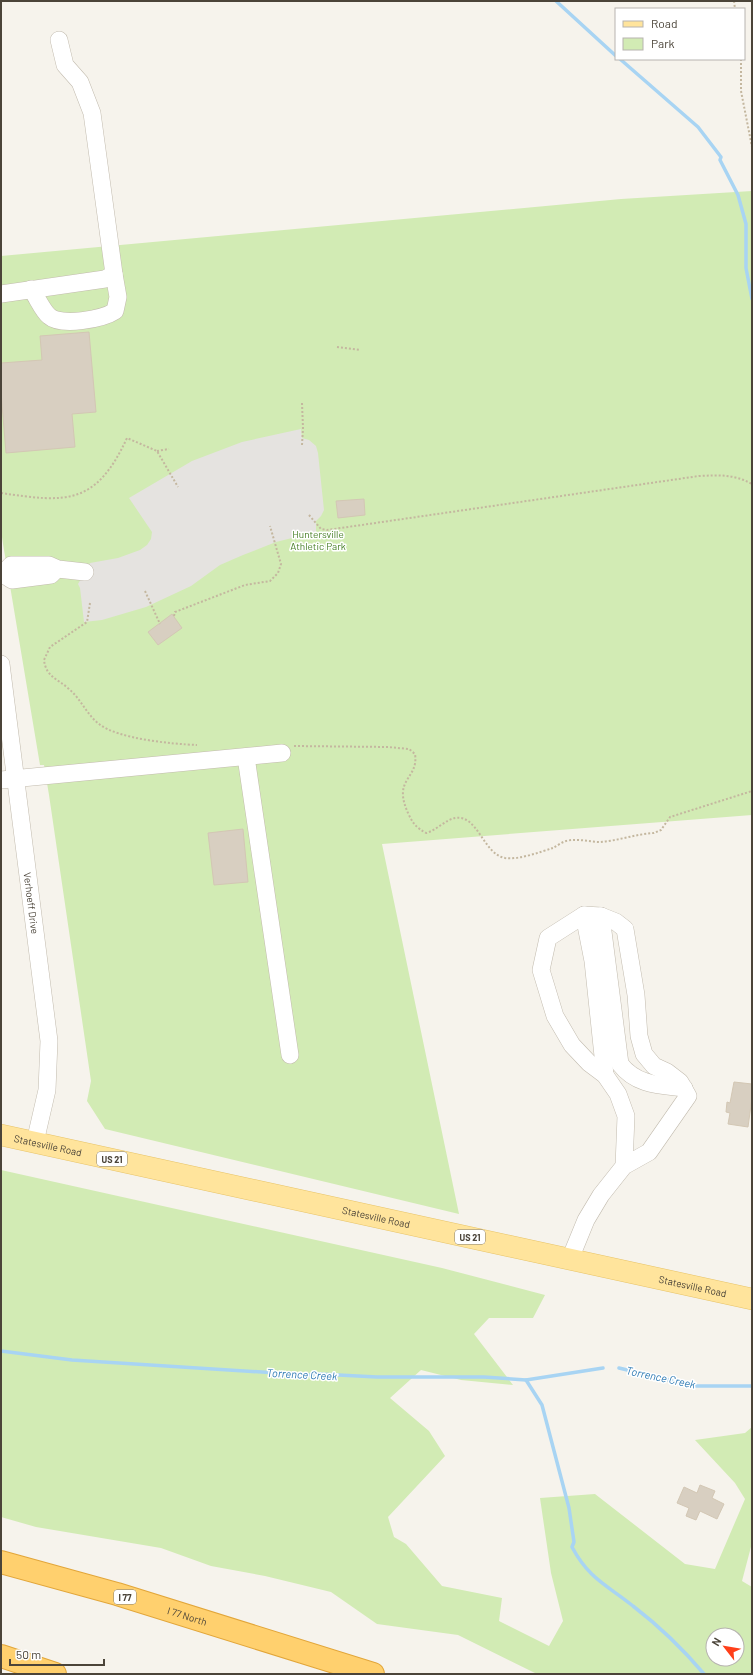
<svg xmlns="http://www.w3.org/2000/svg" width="753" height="1675" font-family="Barlow,sans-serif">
<rect width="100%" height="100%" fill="#f6f3ec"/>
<g fill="#d2ebb4" fill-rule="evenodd">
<polygon points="752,191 752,815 382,844 459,1214 105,1129 87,1101 91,1081 49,795 44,765 40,765 3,544 1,530 1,256 621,199"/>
<path d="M 1,1170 L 442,1268 L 545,1295 L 533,1318 L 489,1318 L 474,1334 L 513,1385 L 461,1380 L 421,1370 L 390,1398 L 429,1431 L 445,1456 L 388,1517 L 394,1537 L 406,1544 L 442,1586 L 502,1598 L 499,1621 L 549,1646 L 563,1621 L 551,1573 L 540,1498 L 595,1494 L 685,1564 L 715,1569 L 745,1499 L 735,1483 L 695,1440 L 745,1433 L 752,1427 L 752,1543 L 742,1581 L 752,1587 L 752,1674 L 537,1674 L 458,1635 L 377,1624 L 331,1592 L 265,1576 L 211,1566 L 161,1548 L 36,1527 L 1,1517 ZM 713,1635 L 737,1635 L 737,1659 L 713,1659 Z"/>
</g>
<polygon fill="#e5e3e0" points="301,429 302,438 309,440 316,446 318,453 324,510 321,516 316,521 316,532 276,542 243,555 220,565 191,586 146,607 102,620 84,622 80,588 78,584 90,563 118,558 140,550 147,545 151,539 152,532 129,498 192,461 242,442"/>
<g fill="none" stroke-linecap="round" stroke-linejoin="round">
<g stroke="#a8d4f3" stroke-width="3.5">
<polyline points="556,1 616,56"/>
<polyline points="620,59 698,127 721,157 720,160 738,195 746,224 746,268 752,299"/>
<polyline points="1,1351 72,1360 308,1375 319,1374 377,1377 484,1377 526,1380 603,1368"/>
<polyline points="619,1368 694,1386 752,1386"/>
<path d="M 526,1380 L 542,1405 L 569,1508 L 574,1542 L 572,1547 C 589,1579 607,1585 633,1606 C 659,1626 683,1649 704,1674"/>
</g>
</g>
<g fill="#d8cfc1" stroke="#d3c7b4">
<polygon points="89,332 96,412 72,414 75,447 6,453 1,392 1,363 42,360 40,336"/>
<polygon points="364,499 365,515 338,518 336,501"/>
<polygon points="172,614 182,628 158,645 148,632"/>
<polygon points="243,829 248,882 214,885 208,833"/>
<polygon points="734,1082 752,1084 752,1098 748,1127 728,1124 730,1113 726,1112 727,1102 730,1103"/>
<polygon points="700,1485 715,1491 712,1498 724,1504 717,1519 700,1511 696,1520 686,1516 689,1508 677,1503 684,1487 697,1493"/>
</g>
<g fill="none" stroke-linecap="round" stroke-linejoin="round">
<defs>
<g id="minor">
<path d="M 31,289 C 37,297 42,310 49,316 C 61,327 103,319 115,311 L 118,297 L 114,274"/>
<polyline points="1,294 105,279 114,274 92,113 80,82 65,65 59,40"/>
<polyline points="4,575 12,580 51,575 55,571"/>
<polyline points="1,576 11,565 49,565 58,569 85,572"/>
<path id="s1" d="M 1,664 L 49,1041 L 47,1090 L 35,1142"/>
<polyline points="246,757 290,1055"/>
<polyline points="1,780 282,753"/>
<polyline points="584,915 593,961 605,1075"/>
<path d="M 601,916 L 620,1064 C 636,1085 659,1085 684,1088"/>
<polyline points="570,1259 586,1220 601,1195 624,1166 649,1152 688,1096 680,1082 667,1072 654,1066 644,1054 639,1036 636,995 625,929 616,922 601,916 584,915 548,938 541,970 555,1016 572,1045 589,1063 605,1075 618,1094 626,1116 624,1166"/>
</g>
<g id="major">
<path id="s2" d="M 1,1135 L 752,1299"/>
</g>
<g id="highway">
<path id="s3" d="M 1,1562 L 117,1594 L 373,1674"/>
<polyline points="1,1656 55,1674"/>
</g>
</defs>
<use href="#minor" stroke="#c2bbae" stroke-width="18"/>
<use href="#major" stroke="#e7c368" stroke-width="22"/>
<use href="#highway" stroke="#e2a63a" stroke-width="24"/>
<g stroke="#c4b79f" stroke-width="2" stroke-dasharray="2 2" stroke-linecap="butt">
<polyline points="734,1 735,9"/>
<polyline points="741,59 741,91 752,147"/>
<polyline points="337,347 360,350"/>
<polyline points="302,403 303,428 302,445"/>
<polyline points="157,451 169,449"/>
<path d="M 1,493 C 67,503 96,505 127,438 L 157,451 L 178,487"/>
<path d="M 309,515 L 321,529 L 327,530 L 699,476 C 719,475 734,474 752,484"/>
<polyline points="145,591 160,624"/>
<path d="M 90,603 L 87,622 L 50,647 L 44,660 C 46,677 58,679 69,689 C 81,699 87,715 99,724 C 118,739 172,744 197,745"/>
<polyline points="174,616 175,612 245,585 270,581 278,573 281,564 270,526"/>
<path d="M 294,746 L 388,747 L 409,749 L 415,754 C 419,780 391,778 409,815 C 413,824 417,828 426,833 C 437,830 445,820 455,818 C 478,814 483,854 505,858 C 519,860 540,852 553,848 C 557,846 562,842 566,841 C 578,838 589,842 600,842 C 617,841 636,834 654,833 L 661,830 L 670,817 L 752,791"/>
</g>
<use href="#minor" stroke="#fff" stroke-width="17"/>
<use href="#major" stroke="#ffe49c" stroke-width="21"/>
<use href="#highway" stroke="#ffd06e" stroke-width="22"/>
</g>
<g text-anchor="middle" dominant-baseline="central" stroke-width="3" stroke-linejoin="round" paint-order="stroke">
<g fill="#fff" stroke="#817c74" stroke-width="1">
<rect x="97" y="1152" width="30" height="14" rx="3"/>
<rect x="455" y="1230" width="30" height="14" rx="3"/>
<rect x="114" y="1590" width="22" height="14" rx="3"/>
</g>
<g font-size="9" font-weight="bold" fill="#4b4439">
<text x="112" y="1159">US 21</text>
<text x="470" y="1237">US 21</text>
<text x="125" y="1597">I 77</text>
</g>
<g font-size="10" fill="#498029" stroke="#fff">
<text x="318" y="534">Huntersville<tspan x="318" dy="12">Athletic Park</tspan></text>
</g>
<g font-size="10" fill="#4b4439" stroke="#fff">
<text stroke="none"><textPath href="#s1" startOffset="241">Verhoeff Drive</textPath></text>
<text stroke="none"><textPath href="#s2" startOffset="48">Statesville Road</textPath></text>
<text stroke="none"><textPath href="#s2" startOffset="384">Statesville Road</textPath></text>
<text stroke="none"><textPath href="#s2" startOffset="708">Statesville Road</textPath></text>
<text stroke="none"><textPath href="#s3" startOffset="194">I 77 North</textPath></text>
</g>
<g font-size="11" font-style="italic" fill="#2c79b3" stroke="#fff">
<text transform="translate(302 1374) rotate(3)">Torrence Creek</text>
<text transform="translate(661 1377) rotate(12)">Torrence Creek</text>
</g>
</g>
<rect width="753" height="1675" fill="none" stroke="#4b4439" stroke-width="4"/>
<rect x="615" y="8" width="130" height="52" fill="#ffffff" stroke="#b7b4b0"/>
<rect x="623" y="21" width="20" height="6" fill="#ffe49c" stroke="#b7b4b0"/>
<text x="651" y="28" font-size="12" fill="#4b4439">Road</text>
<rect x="623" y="38" width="20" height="12" fill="#d2ebb4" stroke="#b7b4b0"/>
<text x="651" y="48" font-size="12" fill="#4b4439">Park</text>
<g transform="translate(725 1647) rotate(301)"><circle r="19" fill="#ffffff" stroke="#b7b4b0"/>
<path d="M0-3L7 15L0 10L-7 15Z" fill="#ff3f1a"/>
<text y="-6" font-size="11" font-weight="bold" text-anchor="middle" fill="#4b4439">N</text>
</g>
<path d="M10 1659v6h94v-6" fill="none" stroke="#4b4439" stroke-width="2"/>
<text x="16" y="1659" font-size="12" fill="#4b4439" stroke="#ffffff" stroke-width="3" paint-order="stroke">50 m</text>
</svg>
